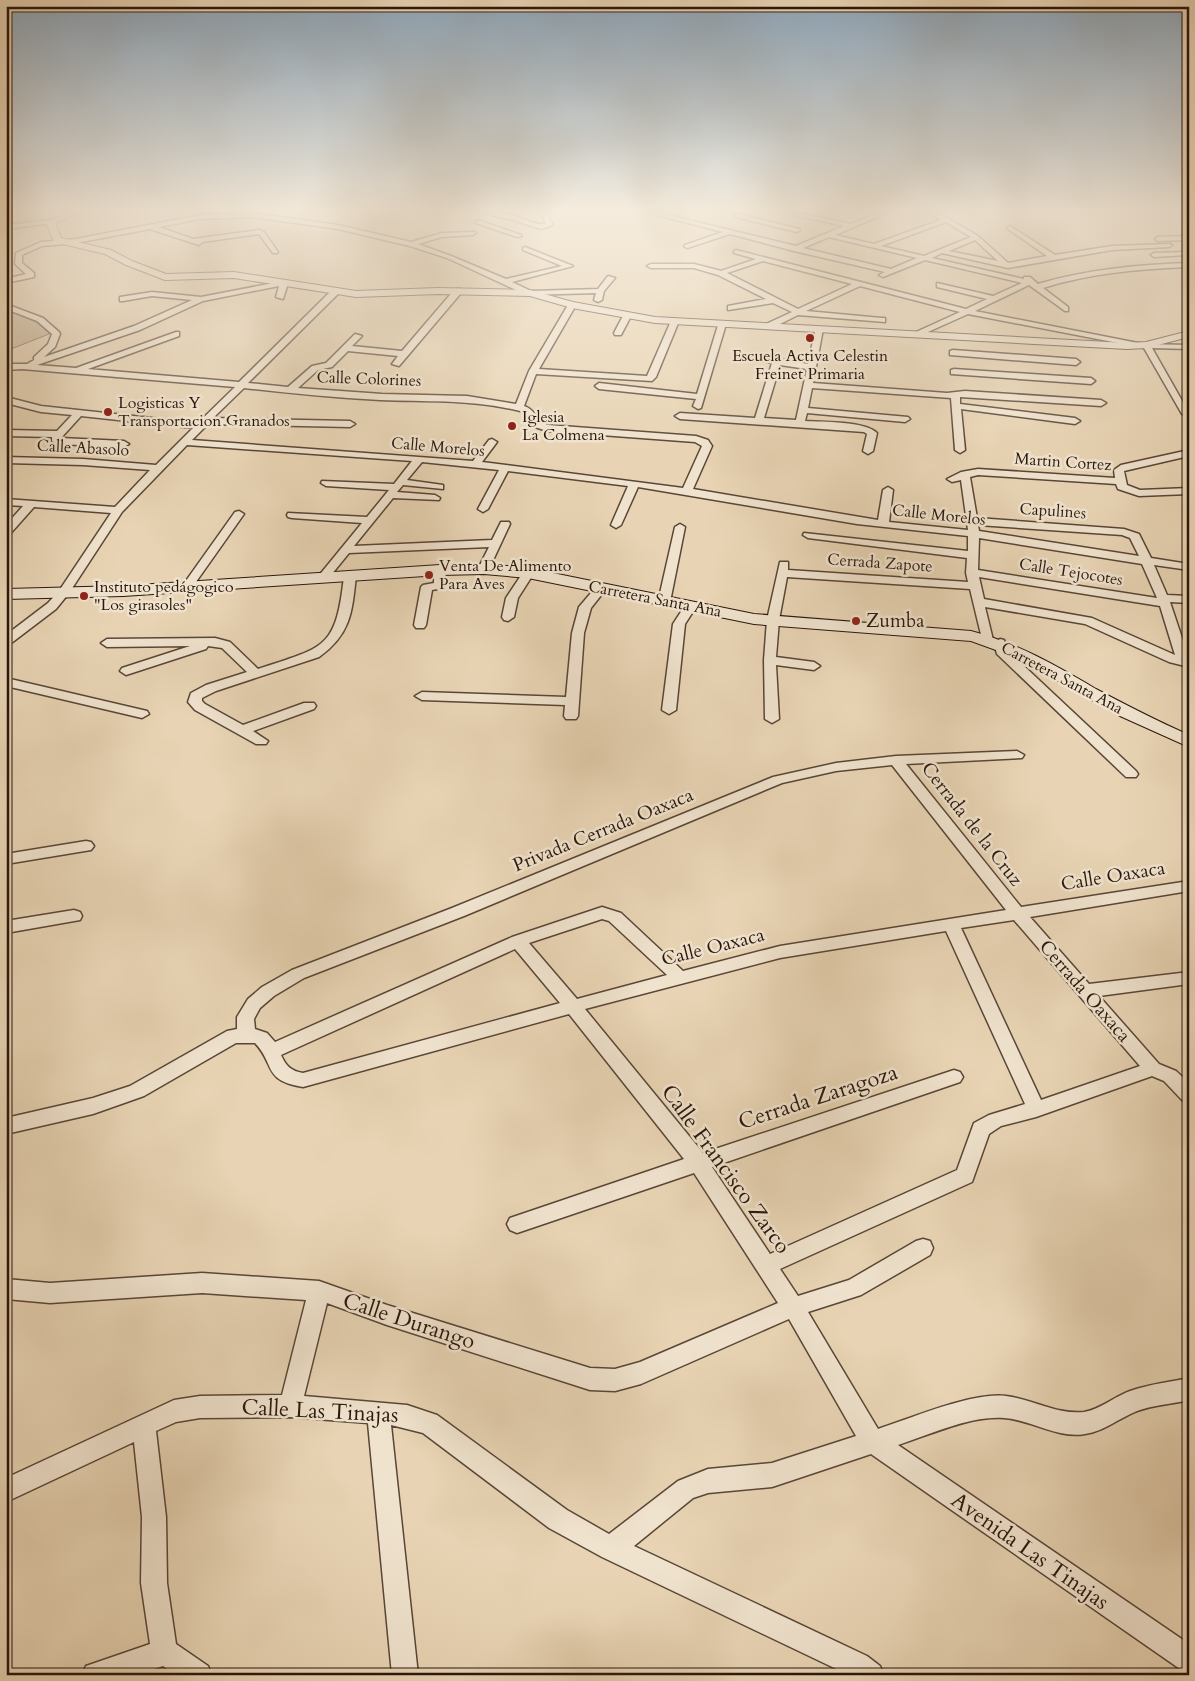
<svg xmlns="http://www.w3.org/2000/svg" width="1195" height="1681" font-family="Cardo,serif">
<rect width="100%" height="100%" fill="#e8d4b4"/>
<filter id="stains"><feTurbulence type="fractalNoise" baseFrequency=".004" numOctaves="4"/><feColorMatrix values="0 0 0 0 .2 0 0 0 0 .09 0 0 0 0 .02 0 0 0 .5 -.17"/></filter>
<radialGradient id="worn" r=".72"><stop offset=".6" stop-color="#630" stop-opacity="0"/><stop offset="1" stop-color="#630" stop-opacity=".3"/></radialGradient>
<polygon fill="#c8b498" stroke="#786652" points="6,307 31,316 54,332 6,351"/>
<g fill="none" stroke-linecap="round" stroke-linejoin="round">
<polygon fill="#a7947b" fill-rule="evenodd" points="1079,212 1098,212 1092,216 1081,215"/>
<defs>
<g id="minor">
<path d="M 478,212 C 490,211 503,213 515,216 C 525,219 536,226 546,224 L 541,213 L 546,212 L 553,225 L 541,229 L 513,220 Z"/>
<path d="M 645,212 L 655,212 L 796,246 L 844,226 L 782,212 L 793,212 L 851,224 L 881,212 L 889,212 L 835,235 L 874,244 L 941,220 L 930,212 L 937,212 L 978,236 L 1008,263 L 1047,256 L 1008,229 L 1007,228 L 1010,226 L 1055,255 L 1112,246 L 1171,244 L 1172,245 L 1169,247 L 1112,250 L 1008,268 L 942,253 L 932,258 L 1024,279 L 1024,277 L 1030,277 L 1038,284 C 1088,269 1137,265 1189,263 L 1189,267 C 1139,269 1091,273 1043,288 L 1068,307 L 1068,311 L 1065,311 L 1029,285 L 975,311 L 1143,344 L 1189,345 L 1189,349 L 1152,348 L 1189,413 L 1182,414 L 1144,348 L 968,314 L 919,336 L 916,336 L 916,332 L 960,312 L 860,286 L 806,311 L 882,318 L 885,318 L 885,322 L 798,315 L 772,328 L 766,328 L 766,324 L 792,312 L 773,303 L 728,310 L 728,306 L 766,299 L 718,275 L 694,268 L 651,268 L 647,266 L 651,264 L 694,264 L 721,271 L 756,259 L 734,253 L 734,251 L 736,250 L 966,309 L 987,299 L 937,287 L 937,283 L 993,296 L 1022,283 L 925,260 L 883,277 L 879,275 L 885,272 L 794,251 L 730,234 L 687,248 L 684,246 L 685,245 L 723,232 ZM 946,222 L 971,237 L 924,256 L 881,246 ZM 829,237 L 917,258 L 891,269 L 803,248 ZM 975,240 L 998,261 L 949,251 ZM 763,261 L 852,284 L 798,309 L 727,273 Z"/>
<polygon points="253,213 338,225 411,242 442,233 475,232 476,233 473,235 442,237 418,244 451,256 506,279 562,266 523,250 523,248 525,247 573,266 512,282 531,291 598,289 608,276 615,278 604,291 602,300 598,302 594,300 596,293 527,295 447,258 410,246 338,229 253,217 200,219 159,227 193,239 259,230 264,232 278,252 277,253 273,253 259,234 202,242 199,245 150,229 76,243 42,246 22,255 22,263 34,273 34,277 6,283 6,279 26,274 15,264 16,253 41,242 76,239 200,215"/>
<polygon points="738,214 799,229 800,230 797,232 736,217 735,216"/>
<polygon points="50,220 53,222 52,223 6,229 6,225"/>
<polygon points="478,220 521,235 522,236 517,237 476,223 476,221"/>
<polygon points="1189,236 1189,240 1158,241 1155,239 1158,237"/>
<polygon points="1185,252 1188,254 1187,255 1154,257 1151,255 1154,253"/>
<path d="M 284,281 L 288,283 L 283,299 L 276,297 L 279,286 L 203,301 L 140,330 L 37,365 L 76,368 L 176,332 L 179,332 L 179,336 L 88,369 L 239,382 L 333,289 L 339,289 L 339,293 L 248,383 L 288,387 L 312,366 L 326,363 L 355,334 L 362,336 L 352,346 L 402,351 L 455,289 L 461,289 L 461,293 L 399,366 L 392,364 L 398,356 L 348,351 L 332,367 L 318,370 L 298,388 L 382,394 L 467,396 L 516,404 L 529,371 L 568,305 L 572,303 L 576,305 L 539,369 L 647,376 L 671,321 L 675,319 L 679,321 L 656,377 L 652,381 L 536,374 L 524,406 C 535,409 537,422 548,425 L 696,436 L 708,440 L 712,446 L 693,489 L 878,520 L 883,490 L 888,487 L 893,490 L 889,522 L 968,530 L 961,480 L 952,482 L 947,479 L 961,472 L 978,469 L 1115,478 L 1114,470 L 1121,465 L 1189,450 L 1189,456 L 1124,471 L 1127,485 L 1140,490 L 1189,488 L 1189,494 L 1139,496 L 1118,489 L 1116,484 L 978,475 L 970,477 L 977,518 L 1124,529 L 1139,534 L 1151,558 L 1189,564 L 1189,570 L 1154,565 L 1167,595 L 1189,596 L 1189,603 L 1170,602 L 1189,659 L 1189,667 L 1169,662 L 1085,624 L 985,607 L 993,640 L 987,644 L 983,643 L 970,589 L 787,577 L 779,620 L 776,657 L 814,662 L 820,666 L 814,670 L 776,665 L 779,719 L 772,723 L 765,719 L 764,660 L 767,620 L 780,562 L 788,562 L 788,570 L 968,582 L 966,573 L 967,558 L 808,538 L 803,535 L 804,533 L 968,551 L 968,536 L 857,524 L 638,487 L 621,525 L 616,528 L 611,525 L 628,486 L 508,471 L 488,509 L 483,512 L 478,509 L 499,470 L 422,462 L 407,480 L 443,485 L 443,489 L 403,485 L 397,492 L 435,495 L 440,498 L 439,500 L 393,498 L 354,546 L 492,540 L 501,522 L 509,522 L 510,524 L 488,571 L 480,571 L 478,569 L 489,547 L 349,553 L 327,580 L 323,581 L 317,578 L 362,523 L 292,518 L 288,517 L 287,515 L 288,513 L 367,517 L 389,490 L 326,486 L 321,483 L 322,481 L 394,484 L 412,461 L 187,445 L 122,512 L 69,593 L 56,609 L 10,644 L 6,645 L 6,635 L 48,603 L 59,591 L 111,513 L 34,507 L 10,534 L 6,535 L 6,525 L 23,506 L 6,505 L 6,499 L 115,507 L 150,470 L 83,465 L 6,463 L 6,457 L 83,459 L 156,465 L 193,428 L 81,416 L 61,438 L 124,441 L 129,444 L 124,447 L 57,444 L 52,441 L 52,437 L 6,436 L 6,430 L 57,431 L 72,415 L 41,412 L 6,403 L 6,397 L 41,406 L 198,423 L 235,387 L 22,369 L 6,370 L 6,364 L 27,364 L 34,360 L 34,357 L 48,344 L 52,334 L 37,321 L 6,309 L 6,304 L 43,318 L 59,332 L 60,334 L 55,347 L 44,357 L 134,326 L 192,300 L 152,296 L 123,301 L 120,301 L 120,297 L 152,292 L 201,297 ZM 244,388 C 289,393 334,398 380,400 C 428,402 476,399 524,412 L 535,427 L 547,431 L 695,442 L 702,446 L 683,488 L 482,462 L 497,442 L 492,439 L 489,440 L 473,461 L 192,440 L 208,424 L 350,427 L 355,424 L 350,421 L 213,418 ZM 978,525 L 1122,535 L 1130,538 L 1139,556 L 979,531 ZM 979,538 L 1142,564 L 1157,598 L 978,570 ZM 979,577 L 1160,606 L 1175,655 L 1092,618 L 984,599 Z"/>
<polygon points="624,314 631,316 621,335 615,335 614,333"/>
<polygon points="719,322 726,324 701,408 698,409 693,406 696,399 599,389 595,386 599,383 697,394"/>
<path d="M 816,327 L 823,329 L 813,383 L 947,393 L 965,391 L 1101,400 L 1106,403 L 1101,406 L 960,397 L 960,404 L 1075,418 L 1080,421 L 1075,424 L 961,409 L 965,450 L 960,453 L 955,450 L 951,398 L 812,388 L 808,408 L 908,417 L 910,419 L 905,422 L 807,413 L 805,421 C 823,422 865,421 877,433 L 873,451 L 868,454 L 863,451 L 867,434 L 864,432 L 680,419 L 675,416 L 680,413 L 755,418 L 772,363 L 751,358 L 755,355 L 808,364 ZM 780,365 L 807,369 L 796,420 L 764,418 Z"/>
<polygon points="953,350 1076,359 1080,362 1076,365 950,355 950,351"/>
<polygon points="954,369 1091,378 1095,381 1091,384 951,374 951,370"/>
<polygon points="239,511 244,514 191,589 183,589 181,587 183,585 235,512"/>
<polygon points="680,524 685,527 670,602 664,606 658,602 675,527"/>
<polygon points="440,567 446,570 444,588 432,590 426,625 424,628 416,628 414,625 421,587 423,585 434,583 434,570"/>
<polygon points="528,570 534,573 518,598 514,617 508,621 504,620 502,617 506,598 524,571"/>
<path d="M 350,573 L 356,576 C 352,612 351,634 319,657 L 216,691 L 202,698 L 202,701 L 205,704 L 243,725 L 304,703 L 314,703 L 316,706 L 314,709 L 253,731 L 268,741 L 266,744 L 256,744 L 195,710 L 188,702 L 191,693 L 206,685 L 247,672 L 222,648 L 208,646 L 206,649 L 126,675 L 120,671 L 122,668 L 190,646 L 107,647 L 101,643 L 107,639 L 215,638 L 230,642 L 258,669 C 324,647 336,650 344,576 Z"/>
<polygon points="600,586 606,589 591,608 584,633 578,716 576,719 566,719 564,716 565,705 422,700 415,696 422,692 566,697 572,633 579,607 596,587"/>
<polygon points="690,603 696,607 685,624 676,710 669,714 662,710 673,624 686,604"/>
<polygon points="1000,639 1004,640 1007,650 1010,653 1136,771 1138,774 1136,777 1126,777 997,654 994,643"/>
<polygon points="6,678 147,711 149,714 142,718 6,686"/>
<path d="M 1017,751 L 1024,755 L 1022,758 L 906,764 L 1021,907 L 1189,881 L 1189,891 L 1030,917 L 1089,984 L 1189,972 L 1189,984 L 1099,996 L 1159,1064 L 1176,1071 L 1189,1083 L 1189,1102 L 1182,1100 L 1164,1081 L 1152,1076 L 1036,1117 L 1001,1126 L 989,1134 L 972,1182 L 780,1269 L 798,1296 L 849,1280 L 916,1241 L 923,1239 L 930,1241 L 933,1248 L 930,1255 L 861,1295 L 808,1312 L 878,1429 C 912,1418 972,1392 1006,1396 C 1033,1399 1057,1415 1084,1412 C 1102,1409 1116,1395 1133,1390 C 1151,1384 1170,1382 1189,1378 L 1189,1400 C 1172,1404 1153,1405 1137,1411 C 1119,1418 1105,1431 1085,1434 C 1057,1439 1032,1420 1004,1418 C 969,1416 932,1434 898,1445 L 1189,1644 L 1189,1673 L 1180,1669 L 871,1454 L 772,1487 L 708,1493 L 693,1498 L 634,1546 L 867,1656 L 880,1666 L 884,1675 L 849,1675 L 602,1557 L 549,1528 L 423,1433 L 391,1425 L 418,1675 L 392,1675 L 368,1423 L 290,1417 L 200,1418 L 176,1422 L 156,1431 L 166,1517 L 167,1583 L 176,1644 L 208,1666 L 212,1675 L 176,1675 L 163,1666 L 136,1675 L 82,1675 L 86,1666 L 150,1644 L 141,1583 L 142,1517 L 134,1442 L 6,1502 L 6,1478 L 174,1400 L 200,1396 L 282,1395 L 306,1300 L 202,1293 L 50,1303 L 6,1299 L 6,1279 L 50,1283 L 202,1273 L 319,1281 L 387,1305 L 590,1368 L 615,1369 L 640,1362 L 778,1303 L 694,1173 L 517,1233 L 510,1230 L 507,1224 L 510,1218 L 684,1159 L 569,1014 L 303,1087 C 262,1080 276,1065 255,1043 L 236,1043 L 144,1096 L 93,1114 L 6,1134 L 6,1118 L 93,1098 L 130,1086 L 227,1031 L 237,1029 L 237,1017 L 248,999 L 262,987 L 292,970 L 452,908 L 773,777 L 836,763 L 896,756 ZM 892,765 L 1006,910 L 780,946 L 683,971 L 621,913 L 602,907 L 512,937 L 275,1042 L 267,1033 L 255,1029 L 254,1019 L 260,1008 L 274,996 L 304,978 L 464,916 L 782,783 L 836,771 ZM 602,919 L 609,921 L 667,975 L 577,999 L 529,943 ZM 1014,920 L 1140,1066 L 1041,1100 L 961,928 ZM 946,931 L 1025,1104 L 989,1115 L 974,1123 L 957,1170 L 770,1254 L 712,1167 L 960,1082 L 963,1077 L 960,1072 L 954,1070 L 703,1153 L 585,1009 L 780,958 ZM 515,949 L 560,1003 L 303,1073 C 291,1071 286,1066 281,1055 ZM 327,1303 L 387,1325 L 590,1390 L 615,1391 L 641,1384 L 789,1319 L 856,1436 L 772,1463 L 708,1469 L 678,1481 L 609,1534 L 567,1510 L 437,1415 L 407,1405 L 304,1396 Z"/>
<polygon points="86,841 91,842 94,846 91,850 6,864 6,854"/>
<polygon points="74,910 80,912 82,916 80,920 6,933 6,921"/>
</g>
<polygon id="tertiary" points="71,212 82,212 55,223 61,238 111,250 132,261 166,274 234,272 356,291 438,288 530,290 573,302 655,317 1127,343 1146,342 1189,331 1189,337 1146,348 1127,349 655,323 572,308 530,296 438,294 356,297 234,278 165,280 126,265 105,254 54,242 46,222"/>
<path id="secondary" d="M 484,564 L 528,568 L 754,614 L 971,631 C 1017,643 1055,665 1096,689 C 1126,705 1157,721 1189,735 L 1189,747 L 1120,716 L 1018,658 L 971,641 L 754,624 L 528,578 L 484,574 L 440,575 L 123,596 L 6,599 L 6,589 L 123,586 L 440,565 Z"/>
</defs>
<use href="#minor" stroke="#594637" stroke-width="3"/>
<use href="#tertiary" stroke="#594637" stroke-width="2"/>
<use href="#secondary" stroke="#29170d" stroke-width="2"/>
<use href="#minor" fill="#f0e3ce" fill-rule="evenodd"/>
<use href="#tertiary" fill="#f0e3ce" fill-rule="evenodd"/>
<use href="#secondary" fill="#f0e3ce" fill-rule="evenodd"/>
</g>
<linearGradient id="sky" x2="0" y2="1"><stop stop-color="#8ea7bc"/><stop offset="0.47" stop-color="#f5ecdd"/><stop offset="1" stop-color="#f5ecdd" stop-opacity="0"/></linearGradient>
<rect width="1195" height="447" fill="url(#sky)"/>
<g fill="#8f2418" stroke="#f0e3ce" stroke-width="2">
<circle cx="810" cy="338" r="5"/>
<circle cx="108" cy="412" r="5"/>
<circle cx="512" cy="426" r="5"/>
<circle cx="429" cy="575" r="5"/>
<circle cx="84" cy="596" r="5"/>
<circle cx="856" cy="621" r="5"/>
</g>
<g text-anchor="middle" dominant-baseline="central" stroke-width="5" stroke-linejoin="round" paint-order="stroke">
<g font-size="16" fill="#29170d" stroke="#f0e3ce" text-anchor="start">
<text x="810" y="356" text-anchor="middle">Escuela Activa Celestin<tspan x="810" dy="18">Freinet Primaria</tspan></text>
<text x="118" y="403">Logisticas Y<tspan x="118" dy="18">Transportacion Granados</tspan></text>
<text x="522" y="417">Iglesia<tspan x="522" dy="18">La Colmena</tspan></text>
<text x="439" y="566">Venta De Alimento<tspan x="439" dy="18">Para Aves</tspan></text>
<text x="94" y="587">Instituto pedágogico<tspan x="94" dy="18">"Los girasoles"</tspan></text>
</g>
<g font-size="16" fill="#29170d" stroke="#f0e3ce">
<text transform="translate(369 379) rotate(2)">Calle Colorines</text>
<text transform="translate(438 447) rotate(5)">Calle Morelos</text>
<text transform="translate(83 448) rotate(3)">Calle Abasolo</text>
<text transform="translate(1063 462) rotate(4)">Martin Cortez</text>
<text transform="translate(1053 511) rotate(4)">Capulines</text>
<text transform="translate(939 515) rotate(6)">Calle Morelos</text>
<text transform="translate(880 563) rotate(4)">Cerrada Zapote</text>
<text transform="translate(1071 572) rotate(9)">Calle Tejocotes</text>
<text transform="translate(655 599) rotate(11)">Carretera Santa Ana</text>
<text transform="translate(1062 678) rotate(28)">Carretera Santa Ana</text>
</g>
<g font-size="19" fill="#29170d" stroke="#f0e3ce" text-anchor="start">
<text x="866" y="621">Zumba</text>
</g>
<g font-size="19" fill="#29170d" stroke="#f0e3ce">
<text transform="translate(972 824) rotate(52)">Cerrada de la Cruz</text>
<text transform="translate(603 830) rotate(-22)">Privada Cerrada Oaxaca</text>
<text transform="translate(1113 876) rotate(-9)">Calle Oaxaca</text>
<text transform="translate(713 947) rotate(-14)">Calle Oaxaca</text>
<text transform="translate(1085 991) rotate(49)">Cerrada Oaxaca</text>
</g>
<g font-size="22" fill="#29170d" stroke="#f0e3ce">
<text transform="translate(818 1097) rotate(-18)">Cerrada Zaragoza</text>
<text transform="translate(726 1169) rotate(54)">Calle Francisco Zarco</text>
<text transform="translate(409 1321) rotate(18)">Calle Durango</text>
<text transform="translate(320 1411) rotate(3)">Calle Las Tinajas</text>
<text transform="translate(1030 1551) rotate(35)">Avenida Las Tinajas</text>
</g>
</g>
<rect width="1195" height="1681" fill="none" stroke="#e8d4b4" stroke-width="25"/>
<rect x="8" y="8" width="1180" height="1666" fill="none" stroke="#29170d" stroke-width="2.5"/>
<rect x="12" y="12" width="1170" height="1656" fill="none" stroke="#29170d"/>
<rect width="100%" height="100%" filter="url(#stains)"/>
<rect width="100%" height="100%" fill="url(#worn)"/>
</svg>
